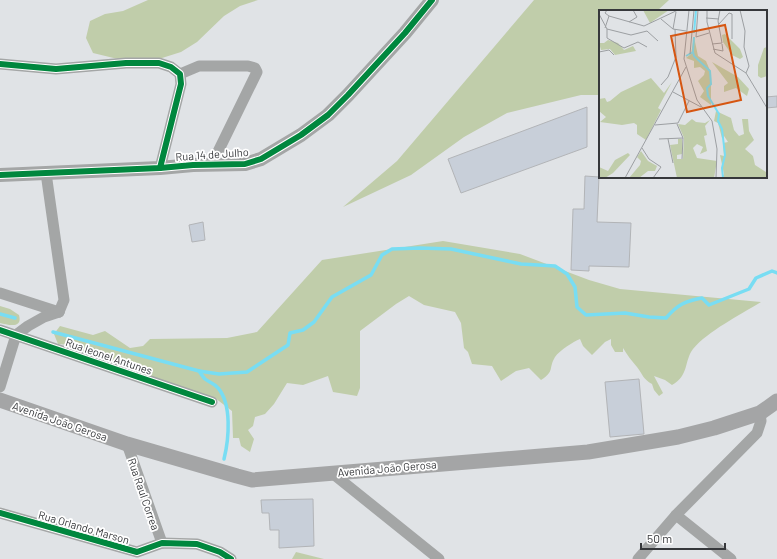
<svg xmlns="http://www.w3.org/2000/svg" width="777" height="559" font-family="Barlow,sans-serif">
<rect width="100%" height="100%" fill="#e0e3e6"/>
<g fill="#c0cdaa">
<polygon points="148,0 258,0 240,6 224,16 197,42 181,52 162,58 126,61 93,53 86,38 90,21 105,14 123,11"/>
<polygon points="534,0 669,0 657,11 600,11 600,95 581,95 507,113 464,137 411,175 343,207 397,161"/>
<path d="M 443,241 L 520,254 L 589,280 L 620,289 L 761,302 C 740,315 708,331 693,349 C 684,361 689,376 672,385 L 665,380 L 654,376 L 663,393 L 659,396 L 654,390 L 652,384 C 643,379 643,375 637,367 C 632,361 627,355 623,348 L 623,352 L 615,352 L 611,345 L 611,339 L 605,342 L 592,355 L 583,346 L 580,339 C 573,342 560,350 555,357 C 548,369 555,371 541,380 L 529,368 L 516,371 L 501,381 L 492,366 L 472,364 L 468,352 L 464,348 L 461,323 L 455,312 L 424,305 L 409,296 L 396,304 L 360,331 L 360,388 L 357,396 L 333,392 L 328,376 L 303,385 L 287,383 L 274,404 L 265,414 L 255,417 L 253,426 L 248,430 L 254,439 L 250,452 L 241,446 L 239,438 L 233,438 L 232,411 L 215,398 L 150,377 L 148,372 L 138,368 L 135,370 C 126,367 118,367 110,363 C 106,361 103,358 99,356 L 94,357 L 70,345 L 58,344 L 54,334 L 60,326 L 93,335 L 105,331 L 130,348 L 143,346 L 150,339 L 227,338 L 257,332 L 322,260 Z"/>
<path d="M 0,306 L 10,309 L 19,315 C 23,329 8,325 0,323 Z"/>
<polygon points="296,552 324,559 292,559"/>
</g>
<g fill="none" stroke-linecap="round" stroke-linejoin="round">
<g stroke="#78ddf3" stroke-width="3.5">
<polyline points="0,314 15,318"/>
<path d="M 53,332 L 199,371 C 201,374 203,377 205,379 C 210,383 214,383 218,388 C 232,404 229,439 224,459"/>
<path d="M 199,371 L 219,374 L 247,372 L 288,345 L 290,333 L 303,330 L 314,322 L 332,297 L 371,275 L 382,255 L 392,249 L 420,248 L 451,249 L 521,264 L 555,266 L 567,274 L 575,287 L 577,307 L 586,315 L 625,313 L 649,317 L 666,318 C 677,305 685,301 702,298 L 709,305 L 749,289 L 756,278 L 772,271 L 777,273"/>
</g>
</g>
<g fill="#c8cfd9" stroke="#b2b4b7">
<polygon points="777,96 777,107 766,108 766,97"/>
<polygon points="587,107 587,147 461,193 448,159"/>
<polygon points="585,176 599,177 597,222 631,223 629,267 589,266 589,271 571,270 573,209 584,209"/>
<polygon points="203,222 205,240 192,242 189,225"/>
<polygon points="639,379 644,434 610,437 605,382"/>
<polygon points="313,499 314,546 279,548 279,530 270,530 269,513 262,513 261,500"/>
</g>
<g fill="none" stroke-linecap="round" stroke-linejoin="round">
<g stroke="#a4a6a6" stroke-width="11">
<polyline points="0,64 56,69 126,63 159,63 171,67 180,74 181,84 160,168"/>
<polyline points="180,74 199,66 248,66 255,68 257,72 212,164"/>
<polyline points="46,173 64,300 59,312"/>
<polyline points="0,293 59,312"/>
<polyline points="0,330 212,402"/>
<polyline points="0,387 16,335 28,326 44,317 59,312"/>
<polyline points="127,444 162,543"/>
<polyline points="332,473 439,559"/>
<polyline points="0,513 137,552 162,543 197,544 220,552 231,559"/>
<polyline points="676,515 731,559"/>
<polyline points="638,559 676,515 757,433 761,421 760,413"/>
</g>
<polyline stroke="#a4a6a6" stroke-width="14" points="0,175 160,168 193,165 245,164 261,159 301,135 328,115 348,95 405,33 432,0"/>
<polyline stroke="#a4a5a6" stroke-width="15" points="0,400 127,444 237,476 252,480 588,452 678,437 714,428 760,413 777,401"/>
<defs>
<g id="cycleway">
<polyline points="0,64 56,69 126,63 159,63 171,67 180,74 181,84 160,168"/>
<polyline points="0,175 160,168 193,165 245,164 261,159 301,135 328,115 348,95 405,33 432,0"/>
<polyline points="0,330 212,402"/>
<polyline points="0,513 137,552 162,543 197,544 220,552 231,559"/>
</g>
</defs>
<use href="#cycleway" stroke="#fff" stroke-width="8"/>
<use href="#cycleway" stroke="#00873e" stroke-width="6"/>
</g>
<g text-anchor="middle" dominant-baseline="central" stroke-width="3.5" stroke-linejoin="round" paint-order="stroke">
<g font-size="11" fill="#36383b" stroke="#fff">
<text transform="translate(212 154) rotate(-4)">Rua 14 de Julho</text>
<text transform="translate(109 356) rotate(19)">Rua leonel Antunes</text>
<text transform="translate(60 421) rotate(19)">Avenida João Gerosa</text>
<text transform="translate(387 468) rotate(-5)">Avenida João Gerosa</text>
<text transform="translate(144 494) rotate(71)">Rua Raul Correa</text>
<text transform="translate(84 527) rotate(16)">Rua Orlando Marson</text>
</g>
</g>
<g transform="translate(599 10)">
<rect width="168" height="168" fill="#e0e3e6"/>
<path d="M 44,0 L 70,0 L 51,13 ZM 126,24 L 141,39 L 144,47 L 141,49 L 133,45 L 124,32 L 123,25 ZM 95,27 L 99,46 L 107,51 L 112,63 L 112,95 L 101,87 L 105,81 L 99,71 L 105,65 L 106,61 L 101,57 L 95,58 L 95,51 L 87,48 L 92,44 ZM 9,30 L 19,33 L 25,40 L 34,36 L 37,41 L 16,45 L 11,39 L 2,40 L 0,33 L 5,33 ZM 168,37 L 168,66 L 162,68 L 159,66 L 159,55 L 165,38 ZM 113,52 L 139,67 L 150,79 L 148,86 L 137,78 L 125,82 L 125,76 L 129,73 ZM 52,68 L 65,83 L 73,72 L 59,98 L 62,100 L 47,130 L 38,124 L 38,115 L 35,113 L 23,115 L 1,112 L 7,107 L 0,101 L 0,89 L 6,88 L 8,92 L 11,91 L 22,82 ZM 117,101 L 132,108 L 135,120 L 140,126 L 145,124 L 143,109 L 149,109 L 150,121 L 155,130 L 146,139 L 154,146 L 156,155 L 167,162 L 168,168 L 123,168 L 125,164 L 121,145 L 125,146 L 124,133 L 129,132 L 125,126 L 123,128 L 119,113 L 115,111 ZM 93,109 L 97,112 L 106,113 L 111,110 L 106,116 L 108,125 L 105,126 L 108,141 L 101,144 L 104,137 L 98,134 L 94,138 L 98,148 L 118,151 L 115,168 L 78,168 L 71,135 L 79,134 L 79,129 L 83,129 L 83,144 L 78,145 L 78,149 L 84,149 L 85,128 L 79,114 L 86,115 ZM 42,141 L 49,151 L 58,156 L 56,161 L 49,161 L 40,168 L 30,168 L 41,155 L 42,151 L 38,147 ZM 29,143 L 31,145 L 14,163 L 6,168 L 0,168 L 0,157 L 9,161 L 16,150 Z" fill="#c0cdaa"/>
<path fill="none" stroke="#78ddf3" stroke-width="2" d="M 95,23 L 97,0M 94,42 L 95,46 L 111,61 L 112,74 L 108,78 L 109,86 L 120,104 L 119,111 L 123,119 L 126,145 L 123,158 L 124,168M 87,46 L 94,42 L 95,27"/>
<path fill="none" stroke="#9c9fa2" stroke-width="1" d="M 8,0 L 6,3 L 10,6 L 45,16 L 79,0M 90,0 L 85,49 L 98,90 L 113,111 L 118,139 L 117,168M 108,0 L 108,12 L 116,43 L 147,63M 141,0 L 146,21 L 145,37 L 150,56 L 147,63M 0,4 L 8,19 L 32,25 L 48,21 L 59,31M 107,8 L 120,9M 62,9 L 74,19 L 87,21M 30,12 L 38,7 L 34,0M 120,14 L 130,3 L 133,4 L 133,29M 6,18 L 10,6M 8,19 L 8,28 L 25,38 L 39,32 L 48,37M 74,19 L 77,2M 97,27 L 99,0M 97,27 L 110,23M 113,34 L 123,33 L 119,11 L 121,0M 114,39 L 124,41 L 123,34M 0,42 L 10,40 L 15,45M 91,44 L 95,0M 147,63 L 168,98M 62,75 L 69,67 L 77,47 L 76,19M 74,82 L 102,97M 78,114 L 84,128 L 83,149M 56,115 L 79,113 L 90,91M 60,129 L 84,128M 69,129 L 74,153M 43,138 L 50,149 L 62,157 L 54,168M 26,168 L 87,57"/>
<path fill="#d65611" fill-opacity="0.15" stroke="#d65611" stroke-width="2" d="M 126,15 L 142,90 L 88,102 L 72,26 Z"/>
<rect width="168" height="168" fill="none" stroke="#36383b" stroke-width="2"/>
</g>
<path d="M641 543v6h84v-6" fill="none" stroke="#36383b" stroke-width="2"/>
<text x="647" y="543" font-size="12" fill="#36383b" stroke="#ffffff" stroke-width="3" paint-order="stroke">50 m</text>
</svg>
